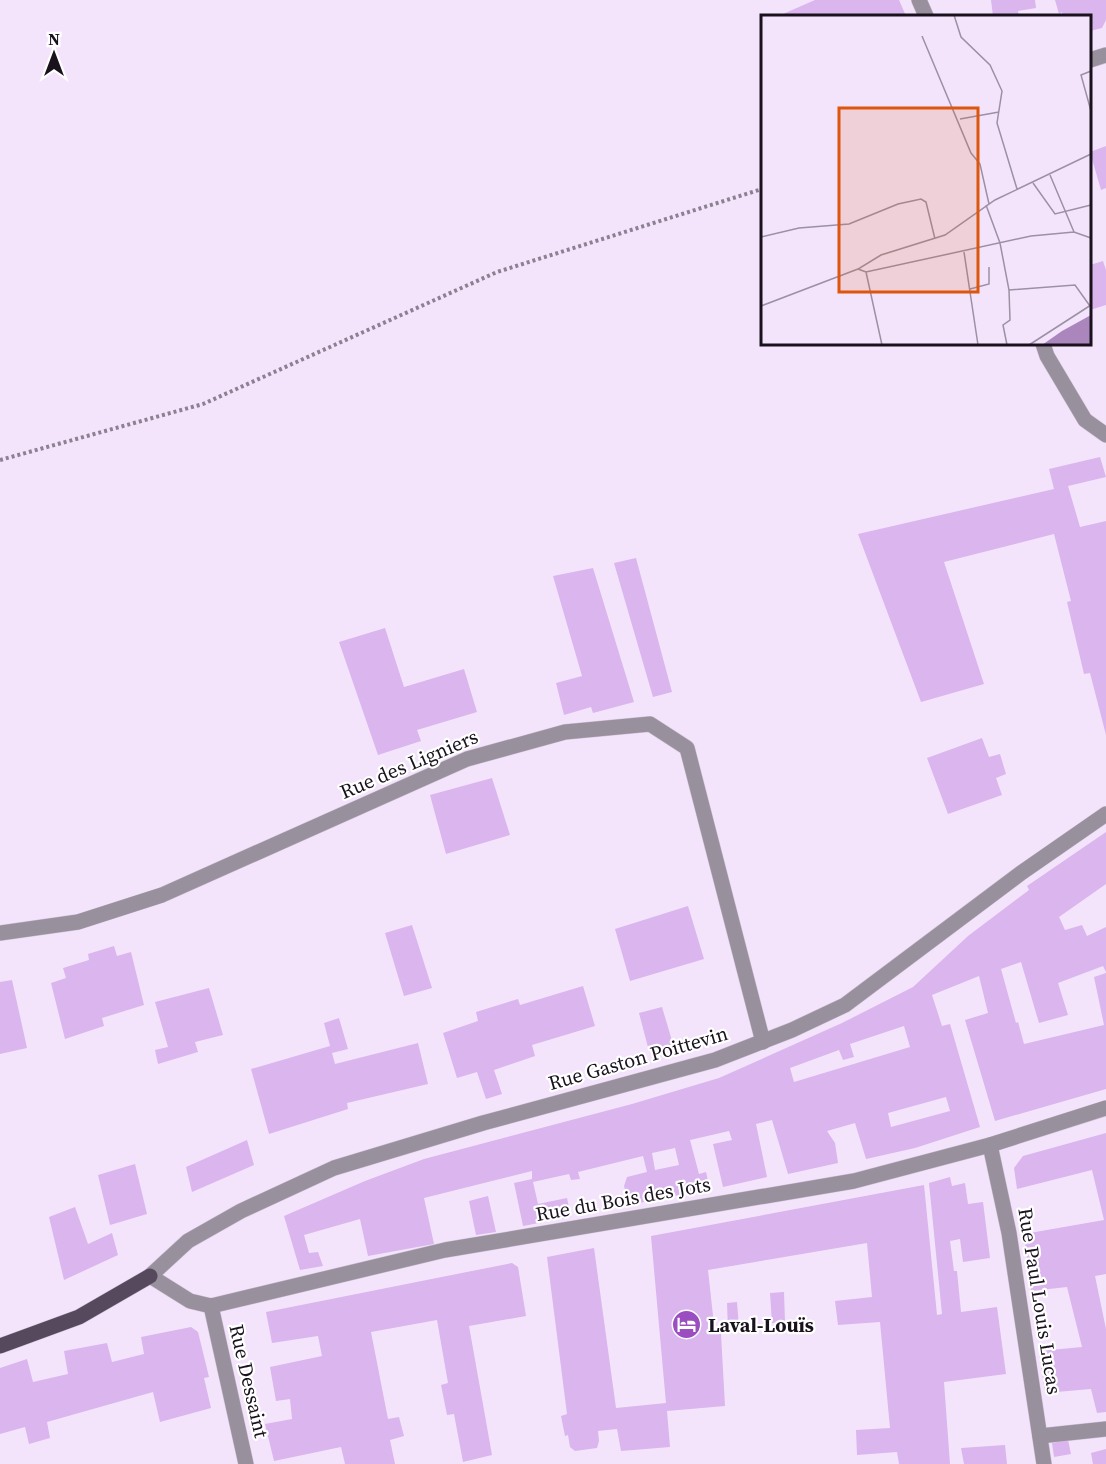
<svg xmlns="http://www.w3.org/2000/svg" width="1106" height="1464" font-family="'Source Serif 4',serif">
<rect width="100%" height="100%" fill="#f3e4fc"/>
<g fill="#dab5ee" fill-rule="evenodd">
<polygon points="815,0 899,0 906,16 784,16 783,14"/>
<polygon points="991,0 1035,0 1036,8 1018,11 1019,16 993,16"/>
<polygon points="1055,0 1106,0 1106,20 1102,28 1090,31 1090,16 1063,16 1062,12 1059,14"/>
<polygon points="1106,146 1106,188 1101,190 1090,152"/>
<polygon points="1103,261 1106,270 1106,305 1090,310 1090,265"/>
<polygon points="1100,457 1106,477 1068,486 1080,527 1106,521 1106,735 1090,673 1084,674 1067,602 1071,601 1054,534 944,562 984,684 921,702 858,534 1054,489 1049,469"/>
<polygon points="636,558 672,692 653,697 614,563"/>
<polygon points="593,568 634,702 593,713 591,707 564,715 556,683 582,676 553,576"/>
<polygon points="385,628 404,687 464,669 477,712 417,730 421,741 378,755 339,642"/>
<polygon points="982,738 989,757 1000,754 1006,774 996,778 1002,795 948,814 927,758"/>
<polygon points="492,778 510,835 446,854 430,795"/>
<path d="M 1106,832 L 1106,884 L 1059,917 L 1065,930 L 1082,925 L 1087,936 L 1106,927 L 1106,972 L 1103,966 L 1058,983 L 1068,1015 L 1039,1023 L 1021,962 L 1001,969 L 1016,1023 L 1018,1022 L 1024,1044 L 1104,1025 L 1094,977 L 1106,973 L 1106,1089 L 995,1121 L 965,1020 L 988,1013 L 979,976 L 932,995 L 942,1026 L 950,1024 L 980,1127 L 915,1148 L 866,1159 L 855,1123 L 827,1131 L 835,1143 L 838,1163 L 788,1174 L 772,1120 L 756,1124 L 767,1177 L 723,1187 L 713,1144 L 732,1140 L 729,1131 L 690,1140 L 699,1174 L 706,1172 L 710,1189 L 629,1205 L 624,1186 L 627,1177 L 647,1172 L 643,1156 L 578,1172 L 580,1179 L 571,1180 L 569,1174 L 533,1182 L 538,1204 L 567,1198 L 571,1217 L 523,1226 L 514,1183 L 532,1179 L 532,1171 L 424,1198 L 434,1244 L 368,1256 L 360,1219 L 304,1235 L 309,1253 L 318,1252 L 323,1266 L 300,1270 L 284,1216 L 365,1181 L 424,1159 L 632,1104 L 719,1078 L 842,1023 L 913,987 L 968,936 L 1029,890 L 1027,886 ZM 904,1026 L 910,1047 L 794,1082 L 790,1068 L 839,1050 L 843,1060 L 854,1057 L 850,1044 ZM 946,1097 L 950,1111 L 891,1127 L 888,1113 ZM 675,1148 L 679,1165 L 655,1170 L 652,1153 Z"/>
<polygon points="688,906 704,959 630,981 615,929"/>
<polygon points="412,925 432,988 404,996 385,933"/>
<polygon points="114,946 117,956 131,952 144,1005 102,1018 104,1026 65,1039 51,983 66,978 63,968 89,960 88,954"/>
<polygon points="12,980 27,1048 0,1054 0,982"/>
<polygon points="583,986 595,1026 532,1045 535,1056 494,1070 502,1094 486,1099 477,1072 457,1078 443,1033 478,1021 476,1012 518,999 520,1005"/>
<polygon points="209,988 223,1035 195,1042 198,1052 158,1064 155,1050 168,1047 155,1002"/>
<polygon points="662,1007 673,1044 649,1051 639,1013"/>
<polygon points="339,1018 348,1049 332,1053 335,1064 418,1043 428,1084 347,1103 348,1109 269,1134 251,1069 330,1046 324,1023"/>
<polygon points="1106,1133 1106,1274 1095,1276 1106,1329 1106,1412 1097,1413 1091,1389 1045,1393 1039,1351 1082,1347 1067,1287 1031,1291 1024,1234 1104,1220 1092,1170 1017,1189 1014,1168 1023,1156"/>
<polygon points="247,1140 254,1165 192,1192 186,1167"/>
<polygon points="135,1164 147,1214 110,1225 98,1175"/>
<polygon points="950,1177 952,1186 965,1183 968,1204 983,1202 990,1258 963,1262 960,1239 950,1241 954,1271 957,1271 961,1312 997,1307 1006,1374 944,1382 950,1464 899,1464 897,1452 857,1455 856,1430 890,1428 880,1322 838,1325 835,1301 872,1297 867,1243 708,1270 715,1334 721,1334 725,1406 667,1411 670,1447 621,1451 617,1429 598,1431 599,1441 597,1448 575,1451 570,1447 568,1435 565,1436 561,1416 567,1414 547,1257 594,1248 616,1408 666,1403 651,1236 924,1185 937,1315 942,1314 929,1183"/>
<polygon points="488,1196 496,1232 476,1235 469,1201"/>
<polygon points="75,1207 88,1244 112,1233 118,1255 64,1280 49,1217"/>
<polygon points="512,1263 518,1267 526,1316 469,1326 492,1455 463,1462 454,1414 447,1415 441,1385 448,1383 437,1320 371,1332 388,1419 399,1417 404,1436 390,1440 395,1464 345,1464 341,1447 274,1461 265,1424 292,1419 290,1399 276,1401 270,1367 322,1356 318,1336 272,1343 266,1312"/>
<polygon points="784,1292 785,1322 772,1323 770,1293"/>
<polygon points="737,1302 739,1327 728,1329 727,1303"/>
<polygon points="191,1327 198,1332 209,1377 204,1378 211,1408 160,1422 153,1392 47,1422 50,1438 29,1444 25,1427 0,1434 0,1368 27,1359 33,1382 68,1374 64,1351 107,1343 112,1362 144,1354 141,1337"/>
<polygon points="1068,1440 1071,1454 1054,1457 1052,1443"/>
<polygon points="1005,1445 1007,1464 964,1464 961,1448"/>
<polygon points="1106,1449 1106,1464 1093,1464 1091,1453"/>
</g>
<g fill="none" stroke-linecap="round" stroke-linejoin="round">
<defs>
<g id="minor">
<polyline points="919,0 926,16"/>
<polyline points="1090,60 1106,55"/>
<polyline points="1043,344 1047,356 1085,420 1106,435"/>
<polyline points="1106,814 1021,873 845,1005 792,1030 715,1060 483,1123 334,1168 241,1211 188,1241 150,1276 190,1301 211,1306 445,1250 854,1181 990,1145 1106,1108"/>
<polyline points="0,933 78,922 162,895 467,759 565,732 650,724 687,748 763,1042"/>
<polyline points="990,1145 1009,1233 1044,1464"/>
<polyline points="211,1306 246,1464"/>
<polyline points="1040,1436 1106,1429"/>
</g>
<polyline id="major" points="0,1346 79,1317 150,1276"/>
</defs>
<use href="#minor" stroke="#d0c2d8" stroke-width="16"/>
<use href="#major" stroke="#d0c2d8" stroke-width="16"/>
<polyline stroke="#8c8092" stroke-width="4" stroke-dasharray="3 3" stroke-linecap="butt" points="0,460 203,404 497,272 762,189"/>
<use href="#minor" stroke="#98909d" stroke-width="15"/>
<use href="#major" stroke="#56485d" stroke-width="15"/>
</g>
<defs>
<symbol id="hotel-disc" viewBox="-11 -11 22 22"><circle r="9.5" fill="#9b4ec0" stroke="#fff"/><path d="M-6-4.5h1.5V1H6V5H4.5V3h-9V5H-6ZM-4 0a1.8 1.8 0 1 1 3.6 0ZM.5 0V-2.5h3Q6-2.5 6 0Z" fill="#fff"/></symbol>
</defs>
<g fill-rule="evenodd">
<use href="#hotel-disc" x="670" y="1308" width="33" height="33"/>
</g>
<g text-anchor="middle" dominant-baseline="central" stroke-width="4.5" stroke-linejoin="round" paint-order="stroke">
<g font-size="20" fill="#19121d" stroke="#fff">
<text transform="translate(409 764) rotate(-23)">Rue des Ligniers</text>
<text transform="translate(638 1058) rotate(-16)">Rue Gaston Poittevin</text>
<text transform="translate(623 1199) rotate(-10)">Rue du Bois des Jots</text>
<text transform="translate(1040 1301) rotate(81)">Rue Paul Louis Lucas</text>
<text transform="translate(249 1381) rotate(77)">Rue Dessaint</text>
</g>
<g font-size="20" font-weight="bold" fill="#19121d" stroke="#fff" text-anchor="start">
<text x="708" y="1325">Laval-Louïs</text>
</g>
</g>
<g transform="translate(761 15)">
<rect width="330" height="330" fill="#f3e4fc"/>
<path d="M 330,300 L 330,330 L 281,330 L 301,316 Z" fill="#aa86bd"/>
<path fill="none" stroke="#9c90a3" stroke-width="1.5" d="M 193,0 L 200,22 L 229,50 L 241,76 L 236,108 L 256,174M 161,21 L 210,138 L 219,149 L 228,189M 330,56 L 320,60 L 330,96M 199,104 L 238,97M 330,139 L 234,185 L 184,220 L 120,240 L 97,254 L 105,257 L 270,221 L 313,217 L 330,223M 289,160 L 313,217M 272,168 L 294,199 L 330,190M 225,190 L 239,228 L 248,275 L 249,305 L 242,310 L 246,330M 0,222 L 38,213 L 88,209 L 137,189 L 160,184 L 165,187 L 174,224M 203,237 L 217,330M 105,257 L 121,330M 209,274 L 228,269 L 228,252M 248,275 L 314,270 L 329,291M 0,291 L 97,254M 268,330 L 330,290"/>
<path fill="#de550d" fill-opacity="0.15" stroke="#de550d" stroke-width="3" d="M 78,93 L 217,93 L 217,277 L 78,277 Z"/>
<rect width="330" height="330" fill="none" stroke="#19121d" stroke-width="3"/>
</g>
<g transform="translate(54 54)" stroke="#ffffff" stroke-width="4.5" paint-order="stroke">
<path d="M0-4.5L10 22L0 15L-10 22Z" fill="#19121d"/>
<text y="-9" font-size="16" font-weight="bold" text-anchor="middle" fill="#19121d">N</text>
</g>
</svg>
